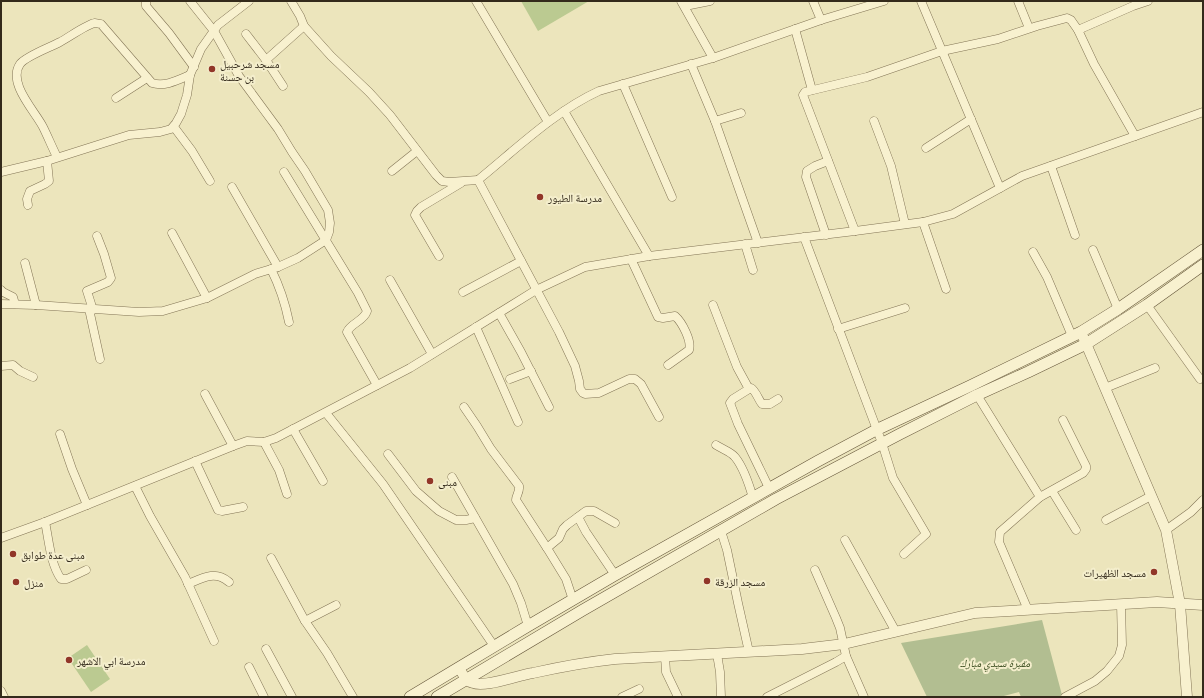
<svg xmlns="http://www.w3.org/2000/svg" width="1204" height="698" font-family="Literata,'Noto Naskh Arabic',serif">
<rect width="100%" height="100%" fill="#ece5bc"/>
<g fill="#bbca91">
<polygon points="521,1 589,1 538,31"/>
<polygon points="87,645 110,679 91,692 68,658"/>
</g>
<polygon fill="#b2be91" points="1042,620 1062,695 1058,697 1021,697 1019,692 1000,697 927,697 901,643"/>
<g fill="none" stroke-linecap="round" stroke-linejoin="round">
<defs>
<g id="minor">
<polyline points="146,1 146,6 169,33 194,67"/>
<polyline points="291,1 300,16 304,26 331,56 369,92 390,115 436,175 442,181 449,182 478,180"/>
<polyline points="476,1 548,122"/>
<polyline points="681,1 713,58"/>
<polyline points="813,1 821,20"/>
<polyline points="921,1 1000,188"/>
<polyline points="1018,1 1029,28"/>
<polyline points="685,6 710,1"/>
<polyline points="795,29 812,90"/>
<polyline points="1078,30 1133,6 1148,1"/>
<polyline points="246,34 266,60 283,86"/>
<polyline points="266,60 304,26"/>
<polyline points="691,64 715,121 741,113"/>
<polyline points="623,84 672,197"/>
<polyline points="116,98 147,78"/>
<polyline points="564,111 649,256"/>
<polyline points="715,121 758,243"/>
<polyline points="874,121 891,166 905,224"/>
<polyline points="174,127 192,151 210,181"/>
<polyline points="926,148 971,119"/>
<path d="M 57,157 C 52,147 48,137 43,127 C 35,111 7,83 20,64 C 26,56 51,47 60,42 C 68,38 87,24 95,23 C 96,23 99,24 101,24 L 152,83 C 165,87 178,80 190,75"/>
<polyline points="1051,166 1075,235"/>
<polyline points="392,171 417,151"/>
<polyline points="1,172 47,161 129,135 160,132 171,129 176,123 181,114 187,95 190,75 201,49 218,25 249,1"/>
<path d="M 284,172 L 358,293 L 367,311 C 364,321 351,323 347,332 L 377,385"/>
<polyline points="232,187 278,267"/>
<polyline points="28,205 27,199 30,191 45,184 49,181 47,161"/>
<polyline points="923,222 946,289"/>
<polyline points="855,231 803,95 805,92 867,77 942,51 998,39 1037,26 1067,18 1071,20 1078,30 1094,64 1135,136"/>
<polyline points="172,233 207,298"/>
<polyline points="826,235 806,177 807,171 815,166 828,161"/>
<polyline points="804,237 882,443 893,478 926,534 904,554"/>
<polyline points="745,244 753,270"/>
<polyline points="1093,250 1118,309"/>
<polyline points="1033,252 1047,277 1072,336"/>
<polyline points="439,256 415,215 417,211 421,207 461,183"/>
<path d="M 631,259 L 658,317 L 663,318 L 675,316 C 682,322 692,341 689,350 L 668,365"/>
<polyline points="25,263 36,305"/>
<path d="M 271,269 C 280,287 285,302 289,322"/>
<polyline points="390,280 432,354"/>
<polyline points="1,290 3,292 13,297 15,304"/>
<polyline points="463,292 521,261"/>
<polyline points="1,304 36,305 139,312 163,311 207,298 255,274 278,267 298,258 326,240 329,232 330,223 328,210 305,171 292,152 278,129 239,76 214,31 190,1"/>
<polyline points="713,305 737,367 749,389 733,399 730,403 738,424 769,488"/>
<polyline points="1147,305 1200,379"/>
<polyline points="89,309 100,359"/>
<polyline points="93,310 87,291 108,282 111,278 104,254 97,236"/>
<polyline points="499,313 521,352 549,407"/>
<polyline points="476,327 518,422"/>
<polyline points="838,329 905,308"/>
<polyline points="1,366 13,365 20,371 33,377"/>
<polyline points="510,379 531,371"/>
<polyline points="1105,388 1155,368"/>
<path d="M 749,389 L 751,388 C 756,391 758,399 762,404 L 770,404 L 778,399"/>
<polyline points="205,394 233,446"/>
<polyline points="977,395 1040,497"/>
<path d="M 464,407 L 477,426 L 491,449 L 519,486 C 520,492 516,495 516,500 L 547,548 L 566,579 L 573,600"/>
<polyline points="326,413 383,484 494,646"/>
<path d="M 659,417 L 641,384 L 635,379 L 629,379 L 599,393 L 585,394 L 583,393 L 580,389 L 579,381 L 575,366 L 559,332 L 478,180 C 515,150 555,111 599,91 L 713,58 L 821,20 L 884,1"/>
<polyline points="293,429 323,481"/>
<polyline points="60,434 72,469 87,505"/>
<polyline points="264,442 279,470 287,494"/>
<path d="M 716,445 C 722,449 731,452 735,457 C 744,468 749,484 753,498"/>
<polyline points="388,454 416,491 439,511 456,520 466,520 475,518"/>
<polyline points="195,461 218,510 222,511 243,507"/>
<polyline points="452,477 513,584 521,603 528,626"/>
<polyline points="135,486 150,516 185,577 214,641"/>
<polyline points="1052,491 1076,530"/>
<polyline points="578,517 586,532 615,575"/>
<polyline points="1106,520 1151,496"/>
<path d="M 45,522 C 49,540 50,563 61,579 L 67,579 L 86,570"/>
<polyline points="1166,530 1191,512 1203,500"/>
<polyline points="721,531 727,550 738,603 749,652"/>
<polyline points="1,538 45,522 233,446 247,441 264,442 276,438 410,368 536,290 585,267 649,256 855,231 923,222 953,214 1022,176 1203,112"/>
<polyline points="845,540 896,632"/>
<polyline points="547,548 559,538 563,529 567,525 586,511 594,511 615,523"/>
<polyline points="271,558 305,621 327,653 353,697"/>
<polyline points="815,570 836,618 840,628 846,656 864,697"/>
<path d="M 188,584 C 202,578 215,570 229,582"/>
<polyline points="1028,610 999,542 1000,532 1040,497 1083,473 1086,469 1086,466 1063,420"/>
<polyline points="305,621 336,605"/>
<polyline points="266,649 292,697"/>
<polyline points="717,654 720,672 721,697"/>
<polyline points="665,656 666,672 678,697"/>
<polyline points="249,667 264,697"/>
<polyline points="1,691 4,697"/>
<polyline points="622,697 639,689"/>
<polyline points="767,697 836,662 846,656"/>
<polyline points="1065,697 1095,681 1107,671 1119,656 1122,645 1121,604"/>
</g>
<g id="tertiary">
<polyline points="1081,332 1166,530 1180,604 1187,697"/>
<path d="M 459,668 C 463,674 465,681 473,683 C 485,688 518,675 533,673 C 560,667 587,662 615,659 L 802,649 L 844,644 L 975,613 L 1157,602 L 1203,605"/>
</g>
<g id="secondary">
<polyline points="410,697 528,626 615,575 818,461 876,430 970,386 1081,332 1118,309 1203,250"/>
<polyline points="437,697 583,610 776,499 900,434 977,395 1028,372 1086,344 1147,305 1203,265"/>
</g>
</defs>
<use href="#minor" stroke="#837556" stroke-width="9"/>
<use href="#tertiary" stroke="#837556" stroke-width="11"/>
<use href="#secondary" stroke="#65563a" stroke-width="12"/>
<use href="#minor" stroke="#f8f1cf" stroke-width="8"/>
<use href="#tertiary" stroke="#f8f1cf" stroke-width="10"/>
<use href="#secondary" stroke="#f8f1cf" stroke-width="11"/>
</g>
<g fill="#913628" stroke="#f4eecc" stroke-width="1.5">
<circle cx="212" cy="69" r="4"/>
<circle cx="540" cy="197" r="4"/>
<circle cx="430" cy="481" r="4"/>
<circle cx="13" cy="554" r="4"/>
<circle cx="1154" cy="572" r="4"/>
<circle cx="707" cy="581" r="4"/>
<circle cx="16" cy="582" r="4"/>
<circle cx="69" cy="660" r="4"/>
</g>
<g text-anchor="middle" dominant-baseline="central" stroke-width="4" stroke-linejoin="round" paint-order="stroke">
<g font-size="11" fill="#332a1b" stroke="#f4eecc" text-anchor="start">
<text x="220" y="63">مسجد شرحبيل<tspan x="220" dy="13">بن حسنة</tspan></text>
<text x="548" y="197">مدرسة الطيور</text>
<text x="438" y="481">مبنى</text>
<text x="21" y="554">مبنى عدة طوابق</text>
<text x="1146" y="572" text-anchor="end">مسجد الظهيرات</text>
<text x="715" y="581">مسجد الزرقة</text>
<text x="24" y="582">منزل</text>
<text x="77" y="660">مدرسة ابي الاشهر</text>
</g>
<g font-size="11" font-style="italic" fill="#3d4f22" stroke="#f4eecc">
<text x="995" y="662">مقبرة سيدي مبارك</text>
</g>
</g>
<rect width="1204" height="698" fill="none" stroke="#332a1b" stroke-width="4"/>
</svg>
